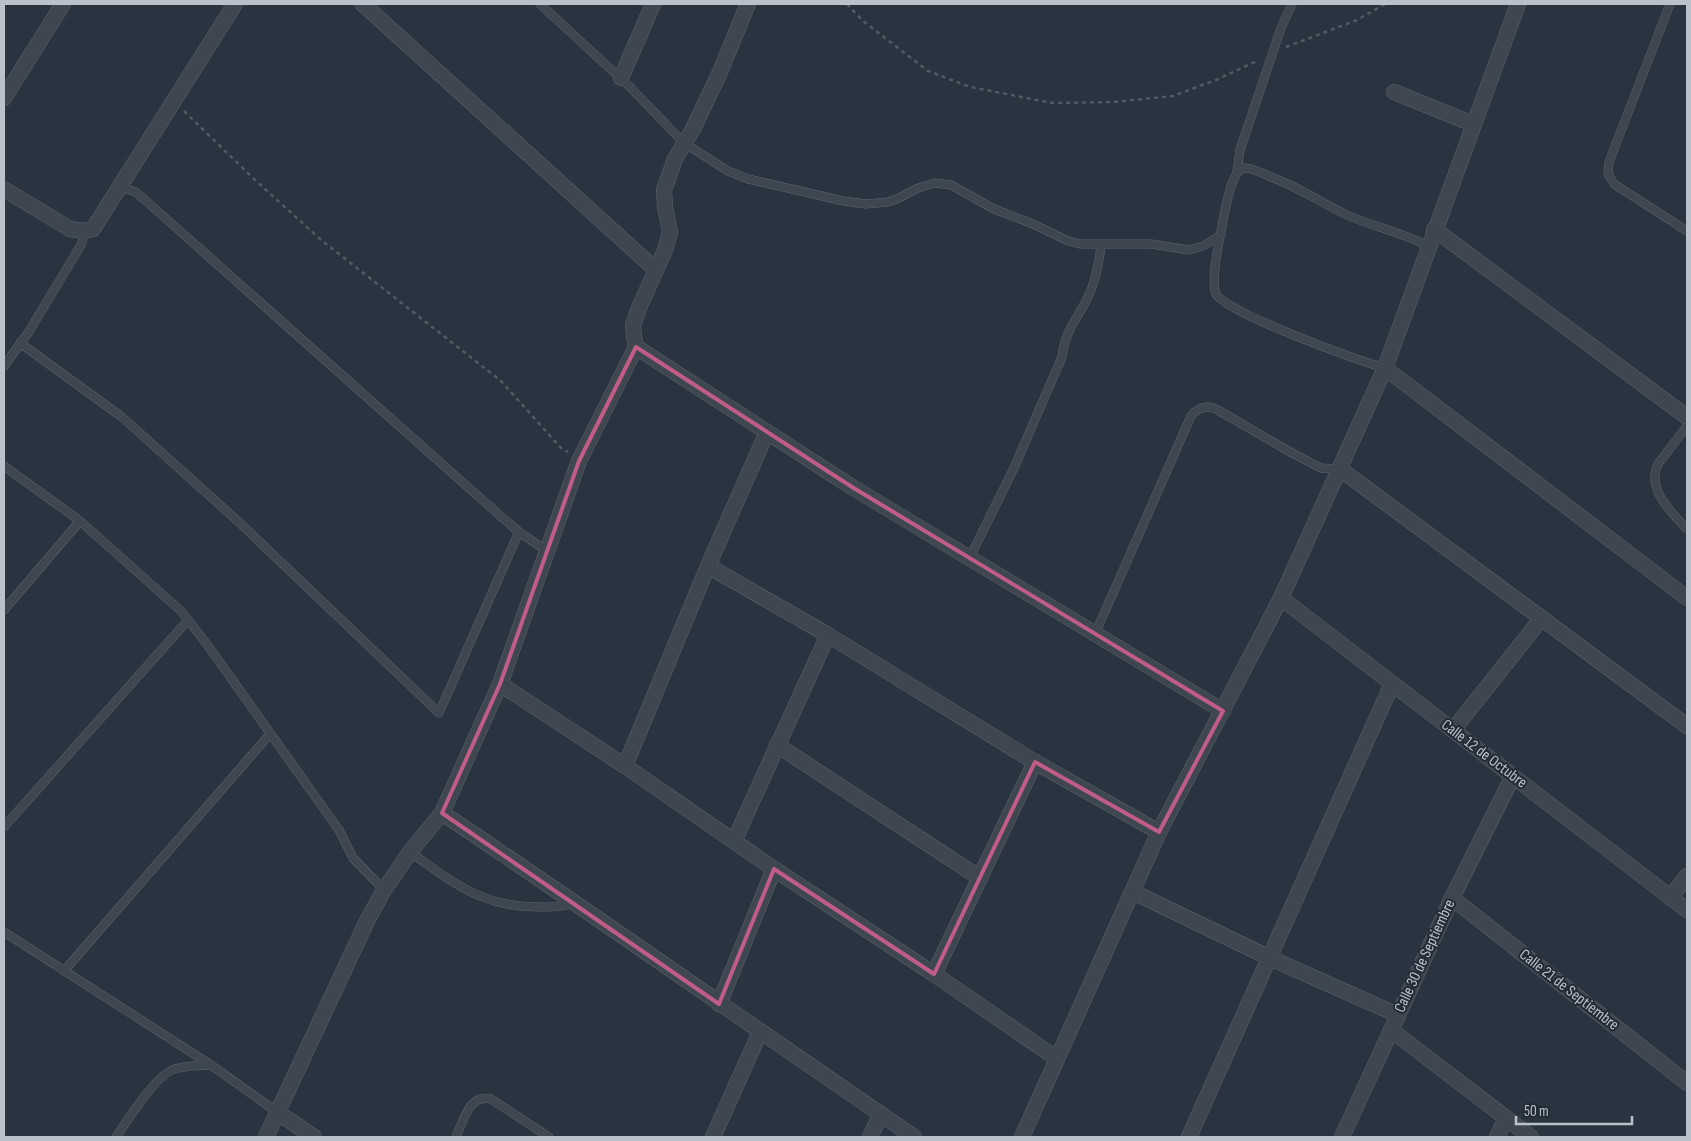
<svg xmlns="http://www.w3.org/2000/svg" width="1691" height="1141" font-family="'Sofia Sans Condensed',sans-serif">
<rect width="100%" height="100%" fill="#2a3440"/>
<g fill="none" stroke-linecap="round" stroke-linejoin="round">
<defs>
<g id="service">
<polyline points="540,4 630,87 684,143 728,171 748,179 843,201 866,204 888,202 899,198 918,188 935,183 951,185 994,209 1033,224 1066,240 1080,244 1151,244 1189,250 1203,246 1221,235"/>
<polyline points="1670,4 1609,162 1608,174 1614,184 1687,231"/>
<polyline points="1237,172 1240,150 1281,28 1292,4"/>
<polyline points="119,187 136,192 496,512 519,532 547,551"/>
<polyline points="20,343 122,417 241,524 439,713 519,532"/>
<polyline points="4,366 28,333 75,255 82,243 84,231"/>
<path d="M 1385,368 C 1360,362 1223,311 1216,294 C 1210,278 1221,233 1224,215 C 1227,204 1231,171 1244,168 C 1252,167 1275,179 1283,182 C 1305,191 1325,205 1347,215 C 1374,227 1401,232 1428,246"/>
<path d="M 1687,426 L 1658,464 C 1646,489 1671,512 1687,529"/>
<polyline points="4,466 80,521 181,611 206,643 339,830 353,858 384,890"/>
<path d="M 969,559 L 1014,468 L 1062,357 C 1065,330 1077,320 1088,297 C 1096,281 1099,263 1101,245"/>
<polyline points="4,610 80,521"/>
<path d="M 1095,634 L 1191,416 C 1198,407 1206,405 1216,409 L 1292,453 L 1321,468 L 1339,469"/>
<polyline points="4,827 188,620"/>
<path d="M 410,852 C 454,883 482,907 538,907 C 551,907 562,907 575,903"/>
<polyline points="4,932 211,1065 277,1112"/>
<polyline points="64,971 270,734"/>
<path d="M 116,1137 C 128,1120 154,1078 172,1070 C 184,1065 198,1066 211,1065"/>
<path d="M 456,1137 C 463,1122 469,1093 491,1099 L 549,1137"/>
</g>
<g id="minor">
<polyline points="363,4 656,270"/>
<polyline points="621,78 653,4"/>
<polyline points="1394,92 1473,124"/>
<polyline points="4,98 63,4"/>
<polyline points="4,189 70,229 84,231 93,229 235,4"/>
<polyline points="1434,229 1687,417"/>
<polyline points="636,347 852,487 1223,711"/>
<polyline points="1385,368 1687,598"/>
<polyline points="1340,469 1687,726"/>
<polyline points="708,566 828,635 1035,762 1159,832"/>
<polyline points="1281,598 1687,910"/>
<polyline points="500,684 625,766 774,869 934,974 1056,1058"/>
<polyline points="1453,730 1542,618"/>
<polyline points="777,745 980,878"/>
<polyline points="625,766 708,566 767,432"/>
<path d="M 442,813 C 601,919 757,1030 914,1137"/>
<polyline points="734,841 828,635"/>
<polyline points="1133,892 1270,958 1398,1015"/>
<polyline points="1452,898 1687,1083"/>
<polyline points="1670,898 1687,876"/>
<polyline points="934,974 1035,762"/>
<polyline points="719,1004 774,869"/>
<polyline points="1391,1030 1531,1137"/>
<polyline points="277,1112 314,1137"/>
<polyline points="266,1137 368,919 384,890 410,852 442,813 500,684 579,461 636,347 634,336 633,325 639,308 665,250 670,232 665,207 664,190 675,159 693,129 720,72 748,4"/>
<polyline points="713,1137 760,1032"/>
<polyline points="870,1137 881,1114"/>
<polyline points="1022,1137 1159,832 1281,598 1385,368 1518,4"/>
<polyline points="1189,1137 1392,684"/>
<polyline points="1342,1137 1452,898 1513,776"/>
<polyline points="1497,1137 1506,1118"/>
</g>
</defs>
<use href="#service" stroke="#5c646d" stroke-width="9"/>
<use href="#minor" stroke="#5c646d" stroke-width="16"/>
<g stroke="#4c5e60" stroke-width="2.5" stroke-dasharray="4 4" stroke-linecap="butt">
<polyline points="847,4 863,21 928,71 970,87 1053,103 1114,102 1173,96 1216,80 1259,60"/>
<polyline points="1286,47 1357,20 1385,4"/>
<polyline points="184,111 255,180 320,239 501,381 561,448 568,452"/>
</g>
<use href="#service" stroke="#3e4650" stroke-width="8"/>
<use href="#minor" stroke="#3e4650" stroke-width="15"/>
</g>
<path fill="none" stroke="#bf5c87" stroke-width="4" stroke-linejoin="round" d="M 636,347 L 852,487 L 1223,711 L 1159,832 L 1035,762 L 934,974 L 774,869 L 719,1004 L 442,813 L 500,684 L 579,461 Z"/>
<g text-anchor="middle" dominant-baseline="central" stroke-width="4" stroke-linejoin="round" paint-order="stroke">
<g font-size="16" fill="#bbc1ca" stroke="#232b35">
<text transform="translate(1484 754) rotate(37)">Calle 12 de Octubre</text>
<text transform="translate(1425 956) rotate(-65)">Calle 30 de Septiembre</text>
<text transform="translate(1569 990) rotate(38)">Calle 21 de Septiembre</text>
</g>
</g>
<rect width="1691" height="1141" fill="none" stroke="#bbc1ca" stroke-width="10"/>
<path d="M1516 1116v8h116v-8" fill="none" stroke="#bbc1ca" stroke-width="2.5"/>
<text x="1524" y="1116" font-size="15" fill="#bbc1ca" stroke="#232b35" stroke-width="4" paint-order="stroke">50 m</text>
</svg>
